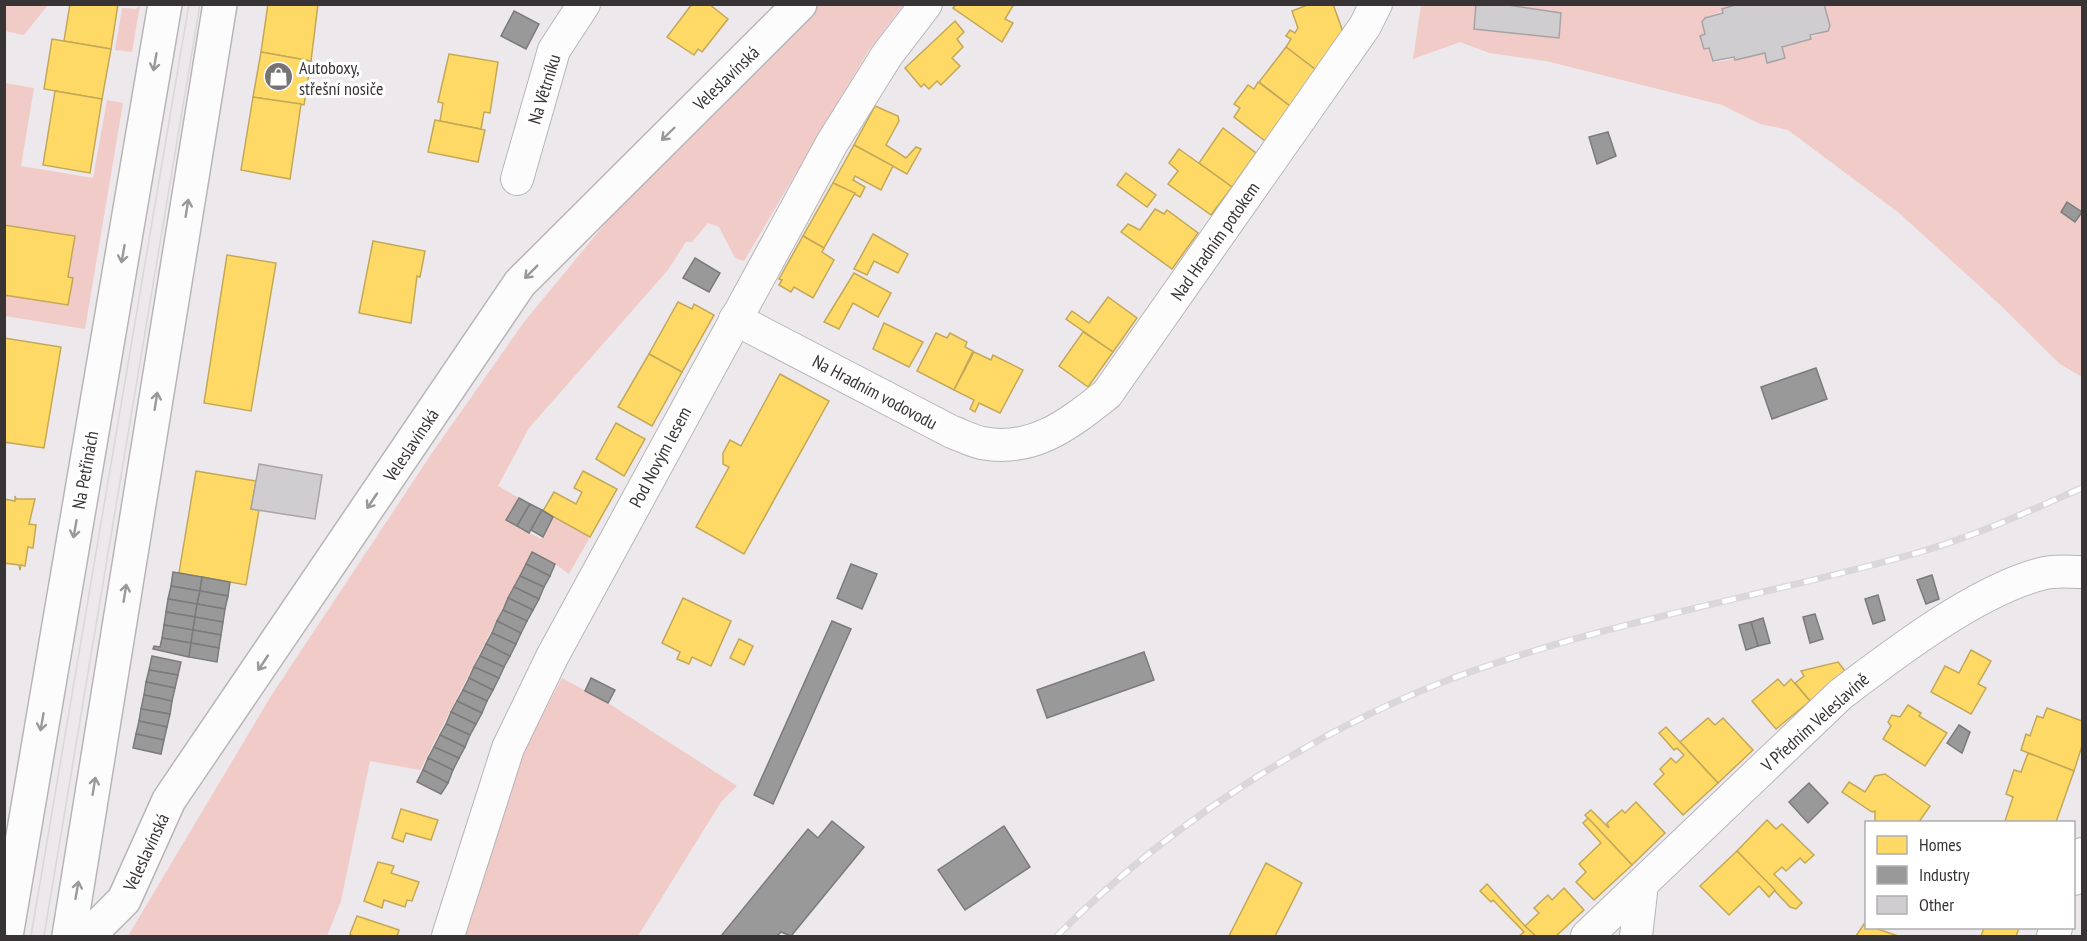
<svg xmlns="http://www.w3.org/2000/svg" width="2087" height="941" font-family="'PT Sans Narrow',sans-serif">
<rect width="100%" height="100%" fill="#ede8eb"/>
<g fill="#f1cbc7">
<polygon points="4,5 5,4 48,5 24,35 5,31"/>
<polygon points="140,5 132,52 115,50 122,8 136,9"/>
<polygon points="812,5 903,5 867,53 744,261 735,258 719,227 708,223 692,242 686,242 668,270 529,428 498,486 519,498 506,520 541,539 553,517 590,537 569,574 555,564 531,553 420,770 370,761 341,901 327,936 128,936 271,696 432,453 524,322 674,140"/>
<polygon points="1421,5 1476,5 1474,29 1558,38 1561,13 1501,5 1738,5 1705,18 1702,22 1705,34 1700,36 1704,49 1709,48 1713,60 1716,62 1765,53 1768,63 1785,58 1782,47 1828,31 1830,26 1824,5 2082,5 2082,377 2060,364 1997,302 1899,213 1788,130 1760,124 1722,105 1546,61 1489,53 1460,42 1413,59"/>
<polygon points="5,83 34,88 21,166 93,178 107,100 123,103 85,329 5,316 4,295 68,305 73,278 68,277 74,236 5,225"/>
<polygon points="562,678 608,703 737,786 721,802 638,936 464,936 521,756"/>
</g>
<g fill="#ffd966" stroke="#c3a858" stroke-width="1.5">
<polygon points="70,4 118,4 111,49 64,41"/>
<polygon points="268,4 318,4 311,61 261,52"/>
<polygon points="692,4 709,4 728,19 702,52 698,49 694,55 667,37"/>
<polygon points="956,4 1014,4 1005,19 1013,23 1002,42 953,8"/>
<polygon points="1310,4 1333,4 1343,32 1316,70 1286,47 1291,39 1286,36 1290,30 1295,33 1298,28 1292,11"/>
<polygon points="955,21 964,32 957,39 963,47 952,58 960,66 941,85 937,81 929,89 924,84 921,87 905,68"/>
<polygon points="52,39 111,49 102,99 44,89"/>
<polygon points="1286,47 1316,70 1290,106 1259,82"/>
<polygon points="261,52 311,61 304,105 253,97"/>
<polygon points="449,54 498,62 490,113 484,112 481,129 440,121 443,103 438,102"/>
<polygon points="1258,82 1290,106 1265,141 1234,117 1240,108 1234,104 1248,85 1254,89"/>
<polygon points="55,91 102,99 90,173 43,165"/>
<polygon points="253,97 301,104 290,179 241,170"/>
<polygon points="875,106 898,116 899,121 886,145 906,158 916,147 921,149 907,174 854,145"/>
<polygon points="435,120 485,130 478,162 428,152"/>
<polygon points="1223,128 1256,153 1232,187 1199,163"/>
<polygon points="854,145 893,166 881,190 855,176 853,180 865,187 860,197 833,183"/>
<polygon points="1179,149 1232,187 1211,215 1168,184 1178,171 1169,163"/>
<polygon points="1126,173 1156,195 1147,207 1117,185"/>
<polygon points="833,183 855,193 824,248 803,236"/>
<polygon points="1155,209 1164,214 1167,210 1198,233 1172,269 1121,232 1128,224 1140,230"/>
<polygon points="4,225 75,236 68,277 73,278 68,305 4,295"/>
<polygon points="873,234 908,254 898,273 874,261 867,275 854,269"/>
<polygon points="803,236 824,248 822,252 834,260 813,298 794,287 791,292 779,285 782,280 779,279"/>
<polygon points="373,241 425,251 420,277 417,276 411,323 359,313"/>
<polygon points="227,255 276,263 251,411 204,403"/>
<polygon points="854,273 891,293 878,317 853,303 839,329 824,322"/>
<polygon points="1108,297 1137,318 1113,352 1066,319 1072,311 1089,323"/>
<polygon points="678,302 692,309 694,304 714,315 682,372 649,354"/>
<polygon points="884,323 923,342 909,367 873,349"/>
<polygon points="1083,332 1113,352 1088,387 1059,366"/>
<polygon points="936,333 947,338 950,333 967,342 965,347 973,351 954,390 917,371"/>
<polygon points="4,338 61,347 44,448 4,442"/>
<polygon points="974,352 991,360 993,355 1023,370 1000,413 979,403 975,412 970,409 974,400 954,390"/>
<polygon points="649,354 682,372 652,426 618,407"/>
<polygon points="780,374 829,401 744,554 696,527 729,467 723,464 723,453 730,440 741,446"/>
<polygon points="616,423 645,439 624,476 596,459"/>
<polygon points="196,471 256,481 251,509 259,510 246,585 179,573"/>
<polygon points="583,471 617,489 590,537 543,511 554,492 576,504 582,492 574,488"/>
<polygon points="15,496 16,499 35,499 29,524 36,525 33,548 28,547 25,566 21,565 20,570 19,565 4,563 4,499 15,501"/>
<polygon points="683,598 731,621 711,666 692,657 689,664 677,659 680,652 662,643"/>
<polygon points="739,639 753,646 744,665 730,658"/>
<polygon points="1971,650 1991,661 1978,684 1986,688 1971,714 1931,692 1945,666 1959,673"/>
<polygon points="1838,662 1845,671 1810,701 1795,683 1804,676 1801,671"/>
<polygon points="1778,679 1784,686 1791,679 1810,701 1776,729 1752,701"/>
<polygon points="1908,705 1921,713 1919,716 1947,733 1925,766 1883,739 1891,726 1888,722 1892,715 1900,717"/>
<polygon points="2047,708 2082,721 2082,746 2074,771 2021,750 2026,734 2030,736 2037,716 2043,718"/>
<polygon points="1708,718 1715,725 1723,718 1753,750 1718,783 1680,742"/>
<polygon points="1666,727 1718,783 1683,815 1654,784 1664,774 1660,769 1671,758 1676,763 1684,755 1677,748 1674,750 1659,733"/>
<polygon points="2028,753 2074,771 2056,822 2005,821 2013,797 2006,794 2014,770 2021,772"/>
<polygon points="1885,774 1930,806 1919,822 1875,822 1875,811 1872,812 1842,792 1849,782 1865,792 1875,776"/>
<polygon points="1636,802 1665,833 1632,865 1585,815 1591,810 1609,828 1607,823 1622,810 1625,813"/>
<polygon points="401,809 438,820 431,840 406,833 403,842 392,838"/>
<polygon points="1588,818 1632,865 1594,900 1576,882 1586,872 1579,864 1601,843 1583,823"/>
<polygon points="1767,820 1776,829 1782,824 1814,855 1805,863 1800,858 1786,871 1782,867 1774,874 1802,903 1796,909 1790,907 1737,851"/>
<polygon points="1737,851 1775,890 1769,897 1759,886 1729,915 1700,886"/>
<polygon points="378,862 394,866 391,873 419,882 412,901 407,900 405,907 384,900 382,908 364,901"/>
<polygon points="1266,863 1302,883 1275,936 1229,936"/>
<polygon points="1487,884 1525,926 1536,936 1519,936 1524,932 1493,900 1491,902 1480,891"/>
<polygon points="1564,888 1584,910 1556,936 1536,936 1525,926 1539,913 1534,908 1548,895 1552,900"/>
<polygon points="357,916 399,930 397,936 353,936 350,934"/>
<polygon points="1864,924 1866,928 1875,928 1898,936 1856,936"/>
<polygon points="1984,928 2019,928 2016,936 1981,936"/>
</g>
<g fill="#999" stroke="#7c7b7b" stroke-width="1.5">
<polygon points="514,11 539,24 526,49 501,36"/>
<polygon points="1608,132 1616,156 1597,164 1589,137"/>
<polygon points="2067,202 2082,212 2075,222 2061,212"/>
<polygon points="695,258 720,273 709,292 683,278"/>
<polygon points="1816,368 1827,399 1772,419 1761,387"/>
<polygon points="519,498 530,504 517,526 506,520"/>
<polygon points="530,504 542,510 529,533 517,526"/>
<polygon points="542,510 553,517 543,537 531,530"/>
<polygon points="532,552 555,564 550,576 526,564"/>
<polygon points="526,564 550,576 544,587 520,576"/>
<polygon points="851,564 877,574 862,609 837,598"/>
<polygon points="173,572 202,577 200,591 171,586"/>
<polygon points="1932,575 1939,599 1926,604 1917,580"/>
<polygon points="520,576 544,587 539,599 514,587"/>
<polygon points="202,577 230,582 228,596 200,591"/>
<polygon points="171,586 200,591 197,604 168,599"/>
<polygon points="514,587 539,599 533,610 508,598"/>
<polygon points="200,591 228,596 225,609 197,604"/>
<polygon points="1878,595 1885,620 1873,624 1865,599"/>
<polygon points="508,598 533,610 527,621 503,610"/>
<polygon points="168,599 197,604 195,617 166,612"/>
<polygon points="197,604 225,609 223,622 195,617"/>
<polygon points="503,610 527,621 521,633 497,621"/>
<polygon points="166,612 195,617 193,630 164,625"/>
<polygon points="1815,614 1823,639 1810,643 1803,617"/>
<polygon points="195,617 223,622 221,635 193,630"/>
<polygon points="1763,618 1770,643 1758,646 1751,622"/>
<polygon points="497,621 521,633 516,644 492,633"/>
<polygon points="832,621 851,629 773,804 754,795"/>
<polygon points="1751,622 1758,646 1746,650 1739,625"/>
<polygon points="164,625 193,630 191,643 162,638"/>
<polygon points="193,630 221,635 219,648 191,643"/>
<polygon points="492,633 516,644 510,656 486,644"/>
<polygon points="162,638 191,643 189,657 153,649 154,646 160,647"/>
<polygon points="191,643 219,648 217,662 189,657"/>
<polygon points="486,644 510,656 504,667 480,656"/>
<polygon points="1144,652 1154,680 1047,718 1037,690"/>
<polygon points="152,656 181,662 178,675 149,670"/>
<polygon points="480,656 504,667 499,678 474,667"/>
<polygon points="474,667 499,678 493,690 469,678"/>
<polygon points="149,670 178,675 175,688 146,682"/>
<polygon points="469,678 493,690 487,701 463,690"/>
<polygon points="591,678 615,690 608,703 585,691"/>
<polygon points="146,682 175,688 172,701 144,695"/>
<polygon points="463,690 487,701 482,713 457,701"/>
<polygon points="144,695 172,701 170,714 141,709"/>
<polygon points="457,701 482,713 476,724 451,712"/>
<polygon points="141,709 170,714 167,727 139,721"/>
<polygon points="451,712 476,724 470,735 446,724"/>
<polygon points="139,721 167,727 164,740 136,734"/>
<polygon points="446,724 470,735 465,747 440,735"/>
<polygon points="1959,725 1970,732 1962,753 1947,743"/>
<polygon points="136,734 164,740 161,754 133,748"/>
<polygon points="440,735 465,747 459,758 434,747"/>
<polygon points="434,747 459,758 453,770 428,758"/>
<polygon points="428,758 453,770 448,783 423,770"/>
<polygon points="423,770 448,783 441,794 417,782"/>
<polygon points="1809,783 1828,803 1808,823 1789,802"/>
<polygon points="832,821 864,847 791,936 781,932 777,936 721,936 808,829 818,838"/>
<polygon points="1004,826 1030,867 965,910 938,870"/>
</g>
<g fill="#d0cdd0" stroke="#a7a3a6" stroke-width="1.5">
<polygon points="1476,4 1501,4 1561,13 1559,38 1474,29"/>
<polygon points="1738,4 1824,4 1830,26 1828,31 1810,35 1811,39 1782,47 1785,58 1767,63 1765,53 1735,60 1734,57 1713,61 1709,48 1704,49 1700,36 1705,34 1702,22 1705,18 1723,13 1722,9"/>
<polygon points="259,464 322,475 315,519 251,509"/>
</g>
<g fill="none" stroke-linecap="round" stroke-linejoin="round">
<defs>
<g id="minor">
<polyline points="517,179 554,50 584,4"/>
<path d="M 735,319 L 952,432 C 961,435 972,441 982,443 C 1034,453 1070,423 1107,394 L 1365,26 L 1376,4"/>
<polyline points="2074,879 2082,854"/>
<polyline points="448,936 508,748 552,657 832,143 887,55 926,4"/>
<path d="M 1587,936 L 1841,694 C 1895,653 1976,591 2041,574 C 2054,570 2069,572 2082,572"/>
<polyline points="1636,936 1642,884"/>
<polyline points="2053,936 2056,928"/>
</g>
<g id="tertiary">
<polyline points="6,936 165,4"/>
<polyline points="69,936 220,4"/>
<polyline points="88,936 124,900 169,800 520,283 800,4"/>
</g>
</defs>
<use href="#minor" stroke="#b9b5b7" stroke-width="34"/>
<use href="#tertiary" stroke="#b9b5b7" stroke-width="36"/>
<use href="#minor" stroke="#fcfcfc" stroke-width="32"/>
<use href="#tertiary" stroke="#fcfcfc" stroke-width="33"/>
<g stroke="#d9d7d8" stroke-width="1.5">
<polyline points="31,936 189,4"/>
<polyline points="44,936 200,4"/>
</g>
<defs>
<path id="rail" d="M 1057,936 C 1167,825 1319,726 1467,673 C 1612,621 1764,596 1913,554 C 1971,538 2027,512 2082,488"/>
</defs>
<use href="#rail" stroke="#d9d7d8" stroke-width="7"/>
<use href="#rail" stroke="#fff" stroke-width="4.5" stroke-dasharray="14" stroke-linecap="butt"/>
</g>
<defs><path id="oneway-shaft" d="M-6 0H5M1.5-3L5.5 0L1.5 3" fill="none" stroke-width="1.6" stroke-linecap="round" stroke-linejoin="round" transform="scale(1.5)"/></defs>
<g stroke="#9a9899">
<use href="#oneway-shaft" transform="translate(155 62) rotate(100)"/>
<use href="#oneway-shaft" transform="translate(668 134) rotate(136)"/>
<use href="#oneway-shaft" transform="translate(187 208) rotate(-81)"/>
<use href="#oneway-shaft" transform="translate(123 254) rotate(100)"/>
<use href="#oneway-shaft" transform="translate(531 272) rotate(135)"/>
<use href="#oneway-shaft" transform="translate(156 401) rotate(-81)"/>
<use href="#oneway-shaft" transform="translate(372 501) rotate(124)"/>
<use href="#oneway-shaft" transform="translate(75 529) rotate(100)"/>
<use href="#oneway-shaft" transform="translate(125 593) rotate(-81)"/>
<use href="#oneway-shaft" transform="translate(263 663) rotate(124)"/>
<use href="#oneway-shaft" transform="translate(42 722) rotate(100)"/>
<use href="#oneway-shaft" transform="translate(94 786) rotate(-81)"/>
<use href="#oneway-shaft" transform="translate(77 890) rotate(-80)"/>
</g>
<defs>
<symbol id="shop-disc" viewBox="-11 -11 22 22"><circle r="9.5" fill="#777375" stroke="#fff"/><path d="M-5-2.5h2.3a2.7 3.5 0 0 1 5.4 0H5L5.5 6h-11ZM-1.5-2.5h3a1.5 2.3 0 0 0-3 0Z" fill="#fff"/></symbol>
</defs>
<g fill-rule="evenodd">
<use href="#shop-disc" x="262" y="60" width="33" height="33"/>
</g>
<g text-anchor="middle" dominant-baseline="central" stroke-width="6" stroke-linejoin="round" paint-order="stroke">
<g font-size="18" fill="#383436" stroke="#fff" text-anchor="start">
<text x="299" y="67">Autoboxy,<tspan x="299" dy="21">střešní nosiče</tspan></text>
</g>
<g font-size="18" fill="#383436" stroke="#fff">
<text transform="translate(726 78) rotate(-44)">Veleslavínská</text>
<text transform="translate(544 89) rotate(-73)">Na Větrníku</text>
<text transform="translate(1215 241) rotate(-55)">Nad Hradním potokem</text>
<text transform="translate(875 392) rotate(28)">Na Hradním vodovodu</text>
<text transform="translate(411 445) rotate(-56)">Veleslavínská</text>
<text transform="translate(660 457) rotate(-62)">Pod Novým lesem</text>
<text transform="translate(85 470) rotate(-80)">Na Petřinách</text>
<text transform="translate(1815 722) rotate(-42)">V Předním Veleslavíně</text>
<text transform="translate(146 852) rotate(-65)">Veleslavínská</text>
</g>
</g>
<rect width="2087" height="941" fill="none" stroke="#383436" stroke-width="12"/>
<rect x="1865" y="821" width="210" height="108" fill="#ffffff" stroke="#afaeaf" stroke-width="1.5"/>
<rect x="1877" y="836" width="30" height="18" fill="#ffd966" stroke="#afaeaf" stroke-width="1.5"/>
<text x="1919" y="851" font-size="18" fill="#383436">Homes</text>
<rect x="1877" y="866" width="30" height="18" fill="#999999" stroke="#afaeaf" stroke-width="1.5"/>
<text x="1919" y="881" font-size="18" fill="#383436">Industry</text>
<rect x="1877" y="896" width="30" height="18" fill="#d0cdd0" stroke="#afaeaf" stroke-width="1.5"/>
<text x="1919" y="911" font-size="18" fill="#383436">Other</text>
</svg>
